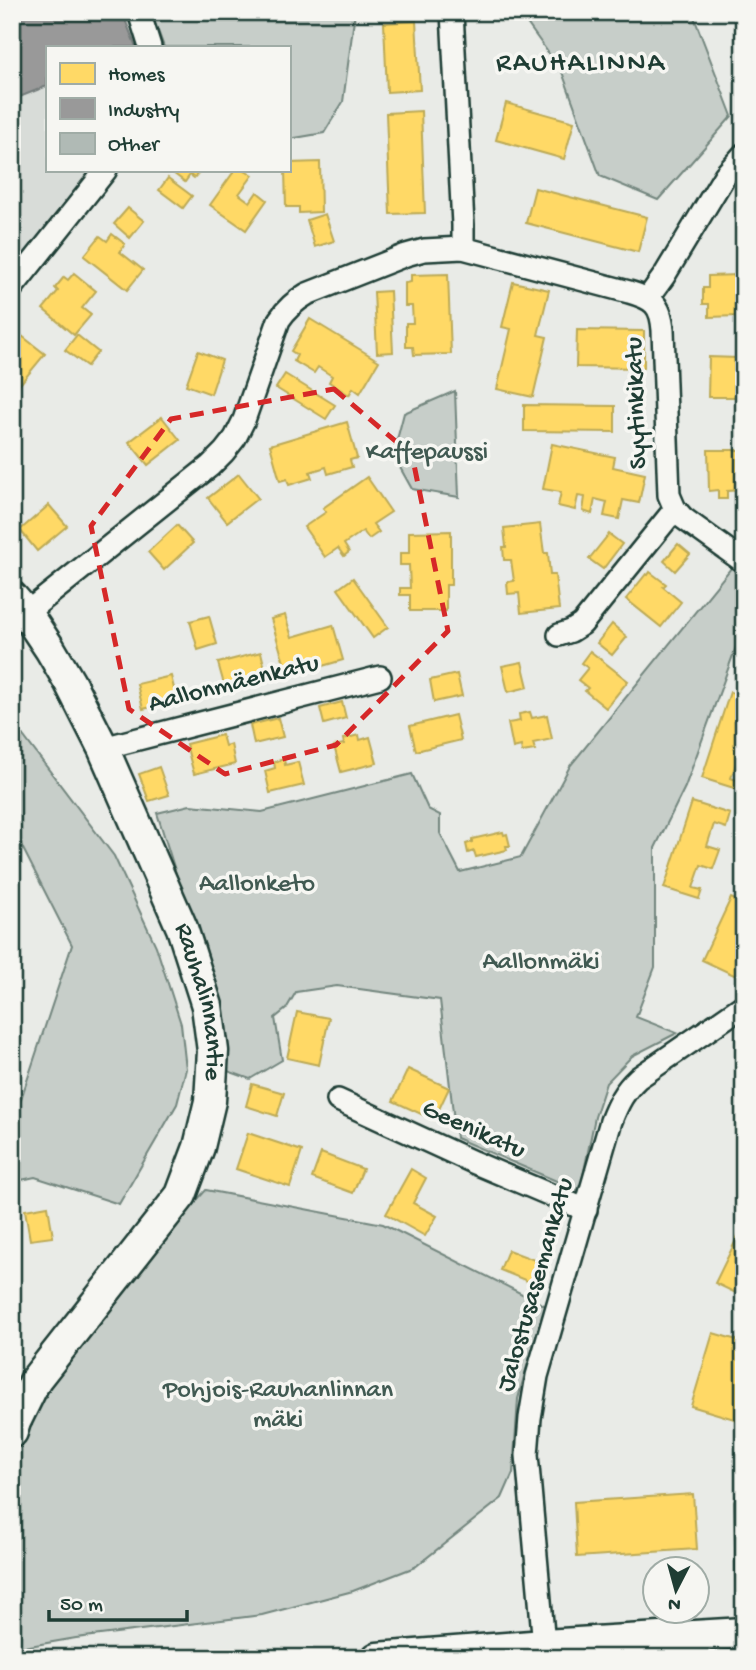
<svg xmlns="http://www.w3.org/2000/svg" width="756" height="1670" font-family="'Gochi Hand',sans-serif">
<rect width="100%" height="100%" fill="#e9ebe7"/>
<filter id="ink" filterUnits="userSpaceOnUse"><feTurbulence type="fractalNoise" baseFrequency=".0143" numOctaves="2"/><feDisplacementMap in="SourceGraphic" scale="14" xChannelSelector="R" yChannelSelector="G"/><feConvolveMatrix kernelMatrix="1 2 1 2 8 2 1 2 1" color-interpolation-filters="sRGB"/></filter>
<g filter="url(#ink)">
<polygon fill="#d8dcd8" points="12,12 126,12 140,47 47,47 47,170 93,170 15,264 12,257"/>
<g fill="#c7cec9" stroke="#73867e" stroke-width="2">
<polygon points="151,12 355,12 343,102 324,133 289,139 289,47 164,47"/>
<polygon points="519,12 692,12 732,116 658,200 600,176 562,72"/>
<polygon points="455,391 459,497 412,489 393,455 404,413"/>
<polygon points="731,568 744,577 744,625 685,787 655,848 655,967 636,1017 677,1033 632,1056 606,1083 595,1117 580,1191 456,1138 440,1000 337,986 296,992 286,1009 275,1018 282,1060 250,1079 225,1070 219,1003 205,945 178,880 157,813 190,805 262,812 412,774 428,809 440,815 440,833 460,872 521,857 570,766"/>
<polygon points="12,721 114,856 156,946 181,1024 186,1069 177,1104 119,1204 35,1177 12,1182 12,1105 20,1102 72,945 12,827"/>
<polygon points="206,1190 383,1224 546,1306 525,1373 518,1399 513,1473 502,1498 415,1567 353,1591 262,1615 76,1638 12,1649 12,1432 36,1379"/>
<polygon points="744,1478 744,1594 736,1595 734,1502"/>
</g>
<g fill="#ffd966" stroke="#bcaa57" stroke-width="2">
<polygon points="416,21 420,90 387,92 384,23"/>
<polygon points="506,103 574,122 564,159 496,140"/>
<polygon points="421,111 425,213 390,214 386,113"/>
<polygon points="320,162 321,212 299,213 299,207 286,207 285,170 289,170 289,163"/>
<polygon points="169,170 201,170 194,178 190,175 185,182"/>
<polygon points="235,170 245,170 253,175 239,194 250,202 257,192 267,200 246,230 210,205"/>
<polygon points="168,178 192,196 183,208 159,190"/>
<polygon points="535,188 647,217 638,252 526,223"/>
<polygon points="128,208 144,221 130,238 114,224"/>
<polygon points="325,214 334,241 315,247 307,220"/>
<polygon points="743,228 744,228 744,247 736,242"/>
<polygon points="112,234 125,244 120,252 143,270 127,290 84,256 100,236 107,241"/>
<polygon points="74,273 96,291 82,308 91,315 74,335 43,309 58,291 55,288 64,277 68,280"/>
<polygon points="448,274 451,354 414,355 413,347 406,347 406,323 413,323 412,306 405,306 405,283 411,282 411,275"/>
<polygon points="737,275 738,316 709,317 709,304 703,304 703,288 708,288 708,276"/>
<polygon points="513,282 549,290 538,335 547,337 533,397 497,389 511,329 502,327"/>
<polygon points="390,291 393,352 377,353 374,292"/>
<polygon points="310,319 379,361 360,393 353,388 349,395 329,382 332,376 318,367 314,373 294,361 297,355 291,351"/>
<polygon points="577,330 644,331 644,368 576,367"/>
<polygon points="77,335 98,352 87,366 65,350"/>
<polygon points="22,336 45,354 12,394 12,348"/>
<polygon points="198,351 222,360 211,394 186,385"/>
<polygon points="709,357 738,358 737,397 708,397"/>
<polygon points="285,374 335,405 326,419 276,388"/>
<polygon points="524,405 615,406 615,432 524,431"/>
<polygon points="162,417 180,440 148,465 129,442"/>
<polygon points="347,422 357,458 350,460 352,467 328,474 326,467 310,472 312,478 289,485 287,479 280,481 270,445"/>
<polygon points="552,444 615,457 613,467 645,474 639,503 623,500 619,519 604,516 607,502 595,499 592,514 583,511 585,497 578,496 575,510 558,506 561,492 543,489"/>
<polygon points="708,450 742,450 743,490 727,491 727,499 718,499 718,490 709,491"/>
<polygon points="239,474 258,498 227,522 208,498"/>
<polygon points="367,477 391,512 373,524 379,532 369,539 363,531 344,544 349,552 344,556 338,548 325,557 304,527 326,512 323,508"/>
<polygon points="49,505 67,526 37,551 20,530"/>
<polygon points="540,524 544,553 548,553 550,575 555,575 559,609 521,613 519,593 508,594 507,582 514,581 511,560 504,560 503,547 506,547 504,528"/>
<polygon points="177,525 193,543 164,570 148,552"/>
<polygon points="451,531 451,585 446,585 446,611 410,611 410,595 400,595 400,588 410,588 409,565 400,565 400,553 409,553 409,532"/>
<polygon points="609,534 622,544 603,569 589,559"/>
<polygon points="678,544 690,554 675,571 664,561"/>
<polygon points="650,572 666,584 663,587 681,602 661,627 626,599 646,574 648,575"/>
<polygon points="353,578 388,627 373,638 338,589"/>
<polygon points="285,615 292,637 333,625 343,660 288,676 271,619"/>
<polygon points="209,616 217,644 198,650 190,621"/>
<polygon points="612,624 627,637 612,655 597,643"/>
<polygon points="590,651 628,681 606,708 585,691 588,688 578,680 588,668 581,663"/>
<polygon points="261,652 267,677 262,678 263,683 251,686 250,681 225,688 218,663"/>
<polygon points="522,662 528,687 508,692 502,666"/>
<polygon points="457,674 462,696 434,702 430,680"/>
<polygon points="171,676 177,701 143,709 137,684"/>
<polygon points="730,692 744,697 744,757 739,755 731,778 740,781 737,789 702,778"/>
<polygon points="342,702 346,718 324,724 320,708"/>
<polygon points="530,712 532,718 547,715 552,739 533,743 535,750 522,752 521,746 513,748 508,723 520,721 519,714"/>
<polygon points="455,715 461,740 416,751 410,726"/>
<polygon points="278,718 283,737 254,744 250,725"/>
<polygon points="222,735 225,746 231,744 235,764 194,774 186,744"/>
<polygon points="359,735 360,740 370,737 377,763 341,772 334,746 344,744 343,739"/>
<polygon points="284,759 285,765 298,762 304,785 270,793 265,771 275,768 274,762"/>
<polygon points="159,767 169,795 149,801 139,774"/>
<polygon points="692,802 730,814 726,828 714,824 707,846 720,850 713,869 701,865 693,888 702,890 699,899 664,888"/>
<polygon points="503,832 504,835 507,834 510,846 506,846 507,850 476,857 474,851 468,853 466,844 472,842 472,839"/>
<polygon points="744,894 744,960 736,976 702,960 731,898 740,902"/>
<polygon points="297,1012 329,1018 319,1065 287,1058"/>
<polygon points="408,1069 449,1088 434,1120 393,1101"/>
<polygon points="252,1084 284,1093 277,1116 246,1106"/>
<polygon points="248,1133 302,1151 290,1187 236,1169"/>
<polygon points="321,1153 363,1169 353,1193 312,1178"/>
<polygon points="411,1169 426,1178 413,1203 437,1216 425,1236 386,1214"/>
<polygon points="48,1206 53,1237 30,1240 25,1210"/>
<polygon points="744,1224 744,1297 715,1283"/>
<polygon points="508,1250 540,1262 532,1283 500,1270"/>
<polygon points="12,1272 16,1272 14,1290 12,1289"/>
<polygon points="713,1333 744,1342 744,1422 691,1406"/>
<polygon points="693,1494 697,1549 577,1557 574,1502"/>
</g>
<polygon fill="#999" stroke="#747d7b" stroke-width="2" points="12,12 122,12 136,47 47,47 47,86 12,100"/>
<polygon fill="#b0bab5" stroke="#1f3d34" stroke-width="2" points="737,12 744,12 744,39"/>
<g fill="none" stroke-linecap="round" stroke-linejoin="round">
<defs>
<g id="street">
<polyline points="139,12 150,47"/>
<polyline points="452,12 463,225 463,248"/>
<polyline points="12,288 106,170"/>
<polyline points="648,298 664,276 725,175 744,154"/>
<path d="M 26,613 L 210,466 L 224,452 L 235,438 L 244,420 L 279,320 C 287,308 295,301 307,294 L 406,255 L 424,250 L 463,248 L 629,292 C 653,299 661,304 663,330 L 669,495 L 675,509 L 683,518 L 744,562"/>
<polyline points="559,635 571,631 582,624 675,509"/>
<polyline points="103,748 380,677"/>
<polyline points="338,1100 473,1162 586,1210"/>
<path d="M 544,1645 L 527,1455 L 530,1418 L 537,1376 L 611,1121 C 618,1103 624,1091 638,1078 L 744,1005"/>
</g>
<g id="secondary">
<path id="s1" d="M 12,597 L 26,613 L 50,649 L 70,683 L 103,748 L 182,928 L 207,1006 L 213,1051 L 210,1101 L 199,1147 L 181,1195 L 36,1379 L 15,1422 L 12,1432"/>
<polyline points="377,1658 544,1645 744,1633"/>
</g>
</defs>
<use href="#street" stroke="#1f3d34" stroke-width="26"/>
<use href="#secondary" stroke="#1f3d34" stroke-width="35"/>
<use href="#street" stroke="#f6f6f2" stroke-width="21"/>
<use href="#secondary" stroke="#f6f6f2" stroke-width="30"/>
</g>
</g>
<path fill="none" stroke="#d62828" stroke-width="5" stroke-dasharray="14 9" stroke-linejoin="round" d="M 334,389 L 412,455 L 448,631 L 336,745 L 225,774 L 129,709 L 91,526 L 171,419 Z"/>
<g text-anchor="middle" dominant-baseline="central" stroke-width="7" stroke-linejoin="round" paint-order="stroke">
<g font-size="26" fill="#1f3d34" stroke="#f6f6f2">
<text transform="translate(638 403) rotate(-92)">Syytinkikatu</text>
<text transform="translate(234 685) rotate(-14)">Aallonmäenkatu</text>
<text stroke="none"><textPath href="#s1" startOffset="450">Rauhalinnantie</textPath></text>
<text transform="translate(473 1131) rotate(24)">Geenikatu</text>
<text transform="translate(537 1285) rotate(-74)">Jalostusasemankatu</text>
</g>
<g font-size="26" fill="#415a52" stroke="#f6f6f2">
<text x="427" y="453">Kaffepaussi</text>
<text x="257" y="885">Aallonketo</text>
<text x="541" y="963">Aallonmäki</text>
<text x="278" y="1391">Pohjois-Rauhanlinnan<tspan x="278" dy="30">mäki</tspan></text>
</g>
<g font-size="28" letter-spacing="2" fill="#1f3d34" stroke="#f6f6f2">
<text x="581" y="64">RAUHALINNA</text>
</g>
</g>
<rect width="756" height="1670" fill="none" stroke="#f6f6f2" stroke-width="42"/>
<rect x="21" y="21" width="714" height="1628" fill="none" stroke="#1f3d34" stroke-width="2.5" filter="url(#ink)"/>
<rect x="46" y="46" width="245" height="126" fill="#f6f6f2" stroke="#a0aca6" stroke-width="2"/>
<rect x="60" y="63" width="35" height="21" fill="#ffd966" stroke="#a0aca6" stroke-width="2"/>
<text x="108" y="80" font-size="21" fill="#1f3d34">Homes</text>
<rect x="60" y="98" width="35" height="21" fill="#999999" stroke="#a0aca6" stroke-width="2"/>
<text x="108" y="116" font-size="21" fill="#1f3d34">Industry</text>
<rect x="60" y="133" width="35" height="21" fill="#b0bab5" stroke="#a0aca6" stroke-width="2"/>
<text x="108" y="150" font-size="21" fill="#1f3d34">Other</text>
<g transform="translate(676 1590) rotate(186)"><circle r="33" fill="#f6f6f2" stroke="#a0aca6" stroke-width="2"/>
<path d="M0-5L12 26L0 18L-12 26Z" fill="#1f3d34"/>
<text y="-10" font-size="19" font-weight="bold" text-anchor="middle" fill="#1f3d34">N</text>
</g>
<path d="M49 1610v10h138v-10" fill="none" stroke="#1f3d34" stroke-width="3.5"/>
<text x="60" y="1610" font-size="21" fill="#1f3d34" stroke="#f6f6f2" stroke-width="5" paint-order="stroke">50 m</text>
</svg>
